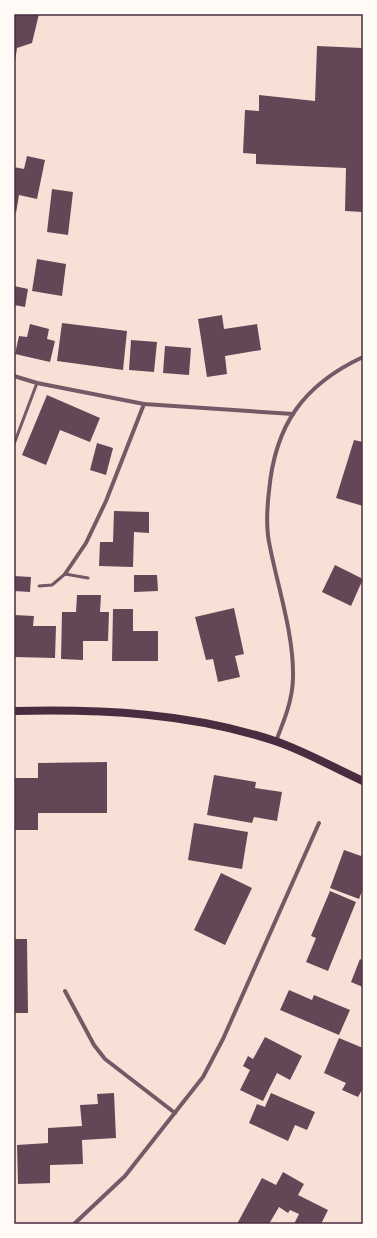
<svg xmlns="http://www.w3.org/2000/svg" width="377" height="1238" font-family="'Public Sans',sans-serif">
<rect width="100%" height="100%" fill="#f7e1d7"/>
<g fill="#644757">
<polygon points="14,14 39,14 32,43 17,48 15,61"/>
<polygon points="317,46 363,48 363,212 345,211 346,168 256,164 256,154 243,153 245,110 259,111 259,95 315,101"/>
<polygon points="27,156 45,160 37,199 19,195 16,213 14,212 14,167 24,169"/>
<polygon points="52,189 73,192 68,235 47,232"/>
<polygon points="37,259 66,264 62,296 32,291"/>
<polygon points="14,286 28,289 25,307 14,305"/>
<polygon points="222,315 224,329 257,324 261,350 225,356 227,374 207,377 198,319"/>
<polygon points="62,323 127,331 123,370 57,361"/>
<polygon points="30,324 49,329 47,339 55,341 50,362 15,354 19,336 27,337"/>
<polygon points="131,340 157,342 154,372 129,370"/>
<polygon points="165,346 191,348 189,375 163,373"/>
<polygon points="47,395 100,418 90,442 60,430 46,465 22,455"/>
<polygon points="354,440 363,442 363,506 336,498"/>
<polygon points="97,443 113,448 106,475 90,470"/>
<polygon points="114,511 149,512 149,533 134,532 133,567 99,566 100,542 113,542"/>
<polygon points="335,565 363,579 351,606 322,592"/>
<polygon points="134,575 157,575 158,591 134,592"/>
<polygon points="14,576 31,577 30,592 14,591"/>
<polygon points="77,595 101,595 100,612 109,612 108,641 83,641 83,660 61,659 62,612 76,612"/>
<polygon points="234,608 244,654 235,656 240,677 218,682 213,659 206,660 195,617"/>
<polygon points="113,609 133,609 133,631 158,631 158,661 112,661"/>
<polygon points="14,615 34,616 33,626 56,626 55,658 14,657"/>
<polygon points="107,762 107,813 38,813 38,830 14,830 14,778 38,778 38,763"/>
<polygon points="214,775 256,782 255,788 282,792 277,821 254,817 252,823 207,815"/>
<polygon points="194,823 248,832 242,869 188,860"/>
<polygon points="344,850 361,856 363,852 363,888 359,899 330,888"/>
<polygon points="221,873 252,888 225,945 194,930"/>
<polygon points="330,891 356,902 328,971 306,962 316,938 311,936"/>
<polygon points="14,939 27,939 28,1013 14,1013"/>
<polygon points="360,959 363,961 363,987 351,982"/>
<polygon points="289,990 312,1000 314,995 350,1010 339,1035 280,1010"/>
<polygon points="265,1037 302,1056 290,1080 277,1073 263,1101 240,1090 250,1070 243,1066 248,1056 253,1059"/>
<polygon points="339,1038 363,1048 363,1088 358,1097 342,1090 346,1083 324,1073"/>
<polygon points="114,1093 116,1138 82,1140 83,1164 50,1165 50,1183 18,1184 17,1145 48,1143 48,1128 82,1126 80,1105 98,1104 97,1094"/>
<polygon points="271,1093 315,1112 307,1130 295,1125 288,1141 249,1123 257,1104 265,1107"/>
<polygon points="283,1172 304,1184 298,1195 328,1210 321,1224 294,1224 299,1214 290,1210 288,1213 279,1207 269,1224 237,1224 262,1178 276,1185"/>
</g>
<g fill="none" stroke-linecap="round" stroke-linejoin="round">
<g stroke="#755966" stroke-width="3">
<polyline points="14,444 37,383"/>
<polyline points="39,586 52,585 65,574 88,578"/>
</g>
<g stroke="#755966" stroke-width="4">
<polyline points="14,376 37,383 144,404 293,414"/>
<polyline points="65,574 86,543 106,501 144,404"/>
<path d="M 276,741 C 284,721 293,699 293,677 C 294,634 277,585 269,542 C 266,526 267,508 269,491 C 275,425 303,385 363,357"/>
<polyline points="65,991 94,1045 105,1059 175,1113"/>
<polyline points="74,1224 125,1176 203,1077 223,1039 319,823"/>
</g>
<path stroke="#4a2c40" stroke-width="8" d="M 14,711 C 102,709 191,713 275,741 C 305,751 334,768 363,781"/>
</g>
<rect width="377" height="1238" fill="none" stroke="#fffaf5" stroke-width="30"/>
<rect x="15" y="15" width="347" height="1208" fill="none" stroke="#4a2c40" stroke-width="1.5"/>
</svg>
